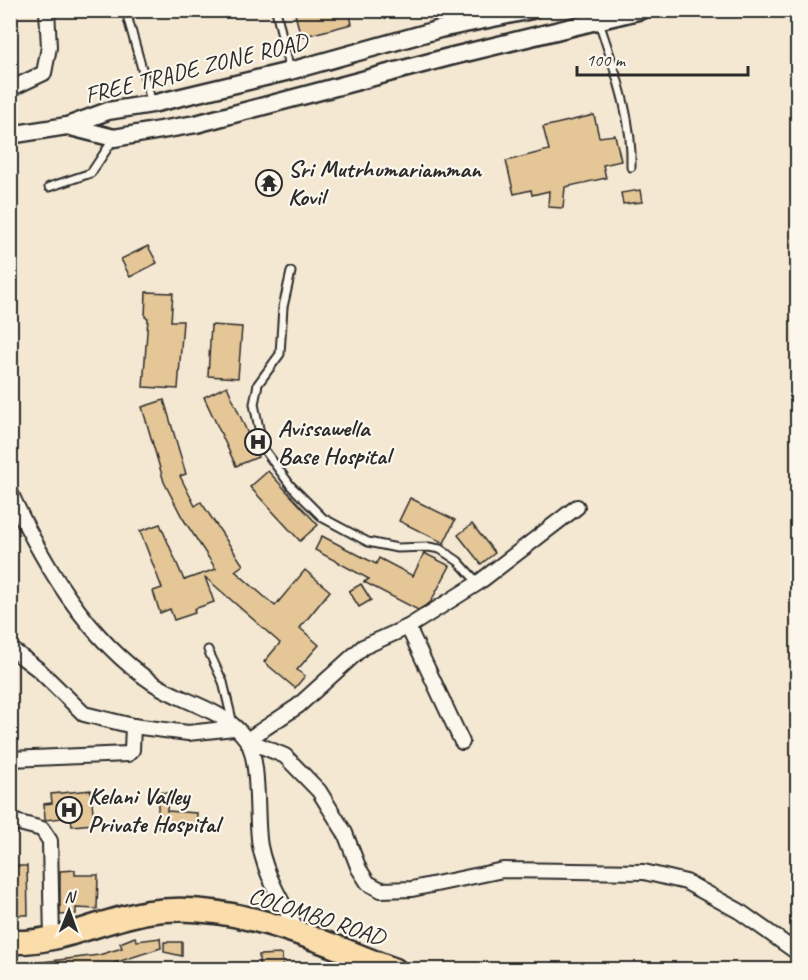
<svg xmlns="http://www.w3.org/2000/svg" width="808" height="980" font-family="Caveat,sans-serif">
<rect width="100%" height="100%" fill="#f4e8d2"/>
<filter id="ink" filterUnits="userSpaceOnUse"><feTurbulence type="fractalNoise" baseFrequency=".0167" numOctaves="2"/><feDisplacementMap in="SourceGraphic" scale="12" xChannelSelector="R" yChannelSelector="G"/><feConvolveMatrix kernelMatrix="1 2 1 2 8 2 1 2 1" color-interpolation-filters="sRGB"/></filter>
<g filter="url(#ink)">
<g fill="#e4c697" stroke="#2b2b2b" stroke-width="1.5">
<polygon points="294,10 349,10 352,24 301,37"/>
<polygon points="594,115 599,137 615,135 621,161 603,165 606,178 565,187 563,208 548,207 549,191 532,195 531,190 514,194 506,161 549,150 543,127"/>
<polygon points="640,190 642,202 623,204 621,193"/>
<polygon points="148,246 157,263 130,277 121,259"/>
<polygon points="146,292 173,293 171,321 183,321 178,389 143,387 148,318 145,317"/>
<polygon points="211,325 242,327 238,378 208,376"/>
<polygon points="227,386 258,457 236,466 204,397"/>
<polygon points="164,400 186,474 180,476 195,506 201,502 243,565 235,571 275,606 305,570 330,591 300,628 319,645 297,670 305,676 295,688 264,662 280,643 205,577 214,602 194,609 195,613 174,620 170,609 160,613 153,591 162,588 140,531 160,524 184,580 216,569 182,517 164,482 142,407"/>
<polygon points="268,471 318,525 300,541 250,487"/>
<polygon points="410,498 455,520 444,543 399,521"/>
<polygon points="472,524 495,553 481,564 458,535"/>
<polygon points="322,536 376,564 379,558 413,576 424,553 450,566 430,603 418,610 364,582 369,579 315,550"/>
<polygon points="361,584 371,600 359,607 349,591"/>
<polygon points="91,790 94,824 72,826 71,817 45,820 44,804 52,803 51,794"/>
<polygon points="158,792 168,793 167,811 197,813 196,830 158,828"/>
<polygon points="10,866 27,866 28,915 10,915"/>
<polygon points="75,870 75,875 98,875 97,909 76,908 76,914 60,915 60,871"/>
<polygon points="135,937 137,941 160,938 161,948 99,968 35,969 35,963 99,955 122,948 120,943"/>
<polygon points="164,942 182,942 182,956 164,952"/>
<polygon points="282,954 283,969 259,969 259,955"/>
</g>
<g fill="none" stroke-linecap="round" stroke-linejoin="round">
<defs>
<g id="service">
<polyline points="134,10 128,19 152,104"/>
<polyline points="276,10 290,71"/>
<path d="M 599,22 C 614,68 633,118 631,167"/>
<polyline points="49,187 91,173 113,140"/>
<polyline points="291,272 283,307 280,354 258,384 254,404 263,448 291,486 323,518 368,542 397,548 429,547 440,549 458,561 478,583"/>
<polyline points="208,650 223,682 233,724"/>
</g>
<g id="minor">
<polyline points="10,89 44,73 49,47 47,10"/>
<path d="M 10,492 C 43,564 87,639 153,683 C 183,703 223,708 246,739 C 261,759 255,820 260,846 C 266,877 284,906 299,933"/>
<polyline points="408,627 462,742"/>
<polyline points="10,648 39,670 84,714 133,726 188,733 234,728"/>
<polyline points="247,740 285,756 319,791 345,833 359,869 368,883 381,890 412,889 503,870 644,872 686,882 739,911 798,953"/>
<polyline points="247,740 298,706 363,647 408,627 478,583 577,507"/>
<polyline points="10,759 128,754 132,750 133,726"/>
<polyline points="12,821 42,829 50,841 52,940"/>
</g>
<g id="tertiary">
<polyline points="67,126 114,138 196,124 449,57 642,10"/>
<polyline points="10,135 67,126 108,111 152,104 290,71 440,29 532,10"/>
</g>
<path id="trunk" d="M 10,942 C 60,944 101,920 148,912 C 232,899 318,941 395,970"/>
</defs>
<use href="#service" stroke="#2b2b2b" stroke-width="11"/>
<use href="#minor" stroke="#2b2b2b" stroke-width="18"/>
<use href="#tertiary" stroke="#2b2b2b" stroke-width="21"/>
<use href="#trunk" stroke="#2b2b2b" stroke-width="27"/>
<use href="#service" stroke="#fbf7ec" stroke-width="7"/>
<use href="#minor" stroke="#fbf7ec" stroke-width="14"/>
<use href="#tertiary" stroke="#fbf7ec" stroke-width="16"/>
<use href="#trunk" stroke="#faddab" stroke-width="22"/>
</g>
</g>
<defs>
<symbol id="temple-ring" viewBox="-11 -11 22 22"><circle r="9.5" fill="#fbf7ec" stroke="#2b2b2b" stroke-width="1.5"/><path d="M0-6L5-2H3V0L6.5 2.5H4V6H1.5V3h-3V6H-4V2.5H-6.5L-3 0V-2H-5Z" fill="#2b2b2b"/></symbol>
<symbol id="hospital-ring" viewBox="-11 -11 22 22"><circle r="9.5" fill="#fbf7ec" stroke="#2b2b2b" stroke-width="1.5"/><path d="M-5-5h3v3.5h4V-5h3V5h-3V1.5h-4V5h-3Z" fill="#2b2b2b"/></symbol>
</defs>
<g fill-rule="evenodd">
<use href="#temple-ring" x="254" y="168" width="30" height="30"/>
<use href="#hospital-ring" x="243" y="427" width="30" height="30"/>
<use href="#hospital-ring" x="54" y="795" width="30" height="30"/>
</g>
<g text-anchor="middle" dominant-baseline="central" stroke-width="4.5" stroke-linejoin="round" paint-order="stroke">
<g font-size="24" fill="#2b2b2b" stroke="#fbf7ec">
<text transform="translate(196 68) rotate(-14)">FREE TRADE ZONE ROAD</text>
<text transform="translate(317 916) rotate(18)">COLOMBO ROAD</text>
</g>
<g font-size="24" font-weight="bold" fill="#2b2b2b" stroke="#fbf7ec" text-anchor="start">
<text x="288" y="169">Sri Mutrhumariamman<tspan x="288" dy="28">Kovil</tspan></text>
<text x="278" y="428">Avissawella<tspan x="278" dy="28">Base Hospital</tspan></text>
<text x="88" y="796">Kelani Valley<tspan x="88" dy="28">Private Hospital</tspan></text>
</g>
</g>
<rect width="808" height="980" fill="none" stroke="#fbf7ec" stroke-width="36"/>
<rect x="18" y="18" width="772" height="944" fill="none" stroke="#2b2b2b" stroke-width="2" filter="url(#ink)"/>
<g transform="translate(69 911) rotate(1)" stroke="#fbf7ec" stroke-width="4.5" paint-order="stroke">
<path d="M0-4.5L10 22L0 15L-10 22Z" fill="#2b2b2b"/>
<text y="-9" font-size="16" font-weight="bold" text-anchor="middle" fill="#2b2b2b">N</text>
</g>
<path d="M577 66v9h171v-9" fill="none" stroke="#2b2b2b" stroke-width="3"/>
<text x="586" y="66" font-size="18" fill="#2b2b2b" stroke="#fbf7ec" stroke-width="4.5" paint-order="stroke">100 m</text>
</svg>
